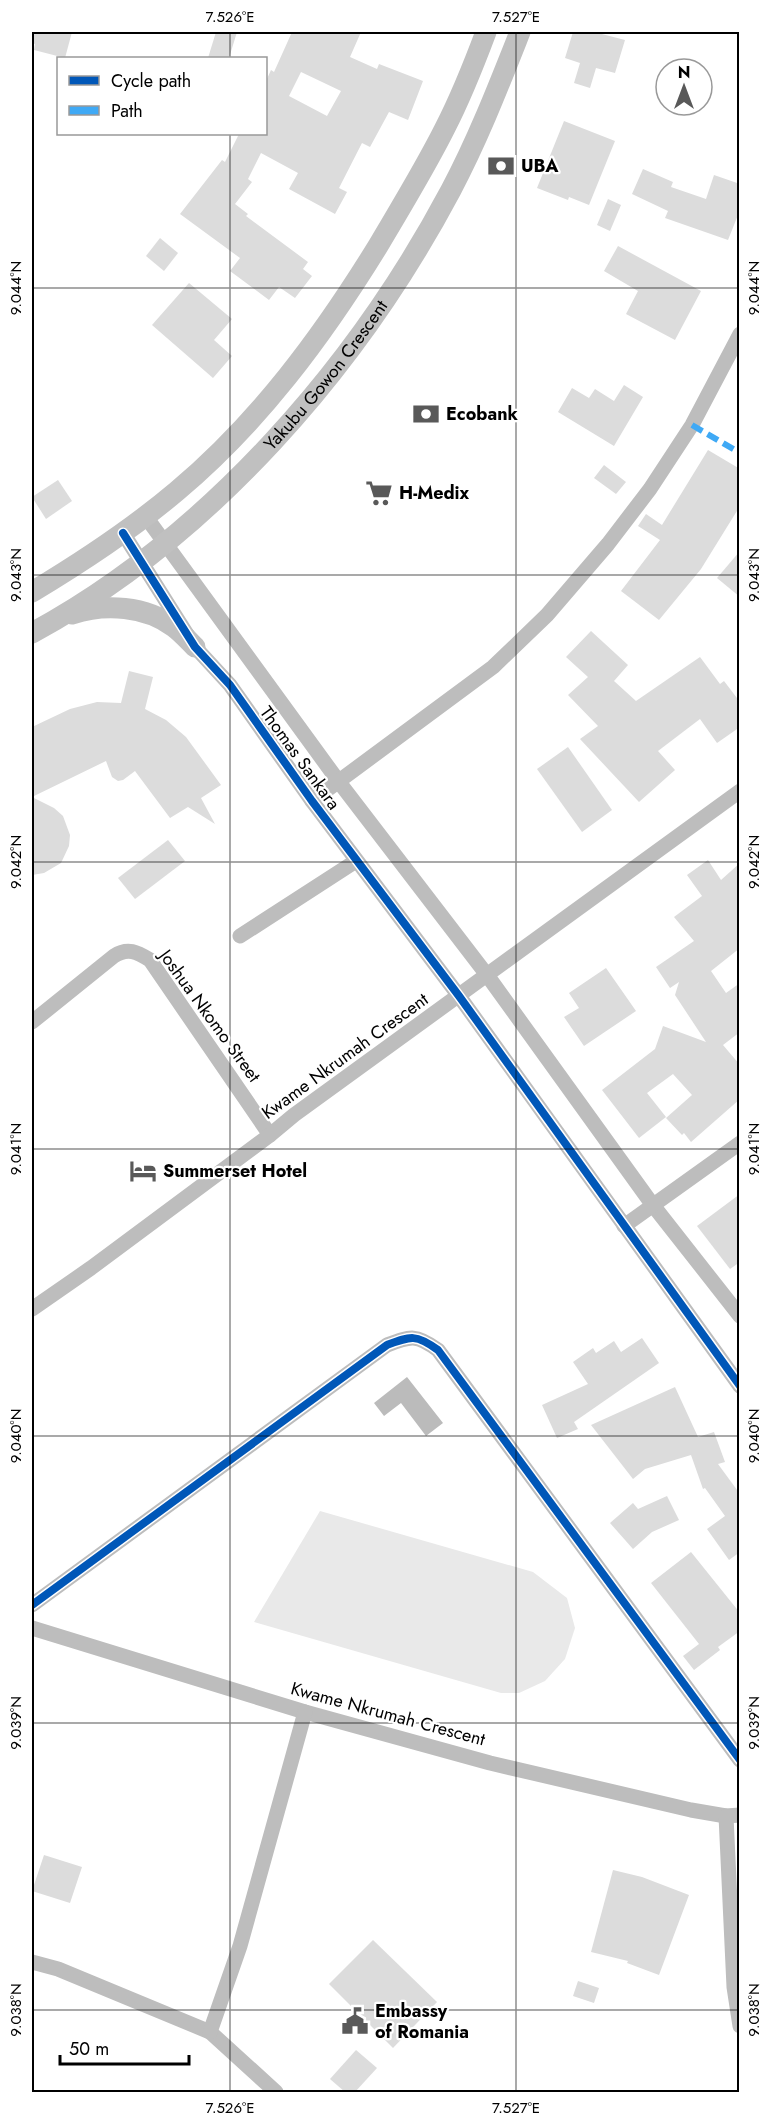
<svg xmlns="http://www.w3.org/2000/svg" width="771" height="2124" font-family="Jost,sans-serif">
<rect width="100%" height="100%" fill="#fff"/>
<polygon fill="#e9e9e9" points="320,1511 533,1572 567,1598 575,1628 565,1659 545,1681 519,1693 501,1693 254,1622"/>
<polygon fill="#bbb" points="407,1377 443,1423 426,1436 401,1403 384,1416 374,1403"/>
<g fill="#dcdcdc" fill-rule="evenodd">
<polygon points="32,32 72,32 65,58 34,50 35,44 32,43"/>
<polygon points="216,32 237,32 229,58 208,58"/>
<path d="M 292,32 L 361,32 L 350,57 L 377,69 L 379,64 L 423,81 L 408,120 L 389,112 L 370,147 L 362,143 L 339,188 L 347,192 L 335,214 L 289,189 L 298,173 L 261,153 L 248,179 L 252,182 L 235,204 L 248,214 L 246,216 L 308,262 L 303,269 L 312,276 L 295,298 L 279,287 L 269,300 L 230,271 L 240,258 L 180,214 L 222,160 L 225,162 L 239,134 L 266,134 L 266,81 L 271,70 L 274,72 ZM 301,72 L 341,91 L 327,116 L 289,96 Z"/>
<polygon points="573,32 594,32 625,40 615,73 596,68 590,88 574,83 580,63 565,58"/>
<polygon points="564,121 615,141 589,205 569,197 568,200 537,188"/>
<polygon points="643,169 673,182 671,187 706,199 714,175 740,184 740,210 728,240 665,218 668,211 632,194"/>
<polygon points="608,199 621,205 610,231 597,225"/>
<polygon points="160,238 178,253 164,271 146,256"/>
<polygon points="618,246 701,291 675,340 626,314 638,291 604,271"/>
<polygon points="189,283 232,319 214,340 232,356 213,378 152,325"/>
<polygon points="624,385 643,397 614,446 558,412 572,388 589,398 595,389 614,401"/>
<polygon points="708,450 740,469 740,506 701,569 659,620 621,591 660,540 638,526 646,514 662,525"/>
<polygon points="604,465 626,482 616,494 594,478"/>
<polygon points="58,480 72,501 46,519 32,497"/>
<polygon points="740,551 740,597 717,578"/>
<polygon points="591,631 628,665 614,681 636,701 700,657 720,684 724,681 740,702 740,727 717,743 700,719 658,751 675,770 639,802 580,739 598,726 568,695 588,677 566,657"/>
<polygon points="129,671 153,677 145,709 166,720 186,737 221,785 201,798 215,824 188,807 170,818 135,771 123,780 118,781 112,777 106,761 32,797 54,808 63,816 70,835 69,846 61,863 44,873 32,875 32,727 70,709 97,702 121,703"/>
<polygon points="568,747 612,810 582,832 537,769"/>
<polygon points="168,840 185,861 135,899 118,878"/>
<polygon points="708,860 721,880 740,863 740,948 711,971 726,993 740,983 740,1032 723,1045 740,1065 740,1099 691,1142 684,1133 682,1135 666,1118 692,1095 673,1074 647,1093 666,1117 639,1138 602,1090 655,1049 663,1026 706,1042 675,995 679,982 670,988 656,967 694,941 674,917 702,896 687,875"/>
<polygon points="606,968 636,1011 584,1046 564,1017 579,1008 569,993"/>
<polygon points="740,1194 740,1262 730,1269 697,1226"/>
<polygon points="642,1338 659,1363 574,1422 578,1429 557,1438 542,1405 588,1384 573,1362 593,1348 596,1353 614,1341 621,1352"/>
<polygon points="675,1387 698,1437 714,1432 725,1462 718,1464 740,1494 740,1552 729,1560 707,1529 725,1516 705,1488 703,1489 691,1455 645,1469 633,1479 591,1425"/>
<polygon points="667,1496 679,1520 652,1532 633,1549 610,1523 633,1503 638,1509"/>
<polygon points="691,1552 740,1613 740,1631 718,1647 720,1650 694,1670 683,1656 699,1644 651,1583"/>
<polygon points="44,1855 82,1867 70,1903 32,1891"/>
<polygon points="613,1870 642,1877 689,1895 659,1975 627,1963 628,1961 591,1952"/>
<polygon points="373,1940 437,2002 393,2048 329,1984"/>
<polygon points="578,1981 599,1988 594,2003 573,1996"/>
<polygon points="356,2050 377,2068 355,2092 345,2092 330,2079"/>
</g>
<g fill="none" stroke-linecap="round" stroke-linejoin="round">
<g stroke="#bdbdbd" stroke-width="15">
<polyline points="146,517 339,782 487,975 652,1204 740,1316"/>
<polyline points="123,533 195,647 230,685 312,801 459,996 740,1386"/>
<polyline points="312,801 493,667 547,615 608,544 650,489 692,425 740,334"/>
<polyline points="240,936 356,861"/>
<path d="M 32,1022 L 114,956 C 128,947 137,952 150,960 L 270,1135"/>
<polyline points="624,1226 740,1143"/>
<polyline points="32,1309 91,1268 270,1135 294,1115 740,791"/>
<path d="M 32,1605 L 387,1345 C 411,1336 416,1334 438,1350 L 740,1760"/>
<polyline points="32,1628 305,1712 490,1763 691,1810 726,1816 740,1815"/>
<polyline points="726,1816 734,1987 740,2026"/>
<polyline points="32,1962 58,1969 210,2032 276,2092"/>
<polyline points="210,2032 240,1946 305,1712"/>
</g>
<g stroke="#c0c0c0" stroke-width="21">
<path d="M 32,592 C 82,562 132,529 177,491 C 259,422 322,337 378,246 C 401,207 425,168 445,128 C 461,97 474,64 486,32"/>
<path d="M 72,614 C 105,603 146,606 174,627 C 182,633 188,640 195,647"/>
<path id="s1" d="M 32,633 C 209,537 357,367 451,190 C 478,139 499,85 520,32"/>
</g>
<polyline stroke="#3fa9f5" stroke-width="6" stroke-dasharray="12 6" stroke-linecap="butt" points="692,425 740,453"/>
<defs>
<g id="cycleway">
<polyline points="123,533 195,647 230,685 312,801 459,996 740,1386"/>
<path d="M 32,1605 L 387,1345 C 411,1336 416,1334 438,1350 L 740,1760"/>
</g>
</defs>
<use href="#cycleway" stroke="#fff" stroke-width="11"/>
<use href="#cycleway" stroke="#0057b8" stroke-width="8"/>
</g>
<path fill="none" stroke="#000" stroke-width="1.5" stroke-opacity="0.45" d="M 230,32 L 230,58M 516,32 L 516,2092M 230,134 L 230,2092M 32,288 L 740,288M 32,575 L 740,575M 32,862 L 740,862M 32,1149 L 740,1149M 32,1436 L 740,1436M 32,1723 L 740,1723M 32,2010 L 740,2010"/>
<defs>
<symbol id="bank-bare" viewBox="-9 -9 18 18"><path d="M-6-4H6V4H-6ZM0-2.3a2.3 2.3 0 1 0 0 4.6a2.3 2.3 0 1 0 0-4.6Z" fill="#595959" stroke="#fff" stroke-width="2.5" paint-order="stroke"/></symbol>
<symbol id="supermarket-bare" viewBox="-9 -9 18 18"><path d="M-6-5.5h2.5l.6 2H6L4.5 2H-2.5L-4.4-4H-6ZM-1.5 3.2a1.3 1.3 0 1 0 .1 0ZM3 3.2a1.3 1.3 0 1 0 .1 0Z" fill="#595959" stroke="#fff" stroke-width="2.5" paint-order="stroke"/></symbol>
<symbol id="hotel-bare" viewBox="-9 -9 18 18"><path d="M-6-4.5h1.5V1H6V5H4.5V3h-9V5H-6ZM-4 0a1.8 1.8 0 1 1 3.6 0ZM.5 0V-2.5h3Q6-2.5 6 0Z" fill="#595959" stroke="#fff" stroke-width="2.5" paint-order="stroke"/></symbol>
<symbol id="civic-bare" viewBox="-9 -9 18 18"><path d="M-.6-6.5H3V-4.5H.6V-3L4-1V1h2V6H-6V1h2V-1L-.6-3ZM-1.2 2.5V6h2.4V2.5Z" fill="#595959" stroke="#fff" stroke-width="2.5" paint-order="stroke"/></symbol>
</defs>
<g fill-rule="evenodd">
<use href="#bank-bare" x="482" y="147" width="38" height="38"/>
<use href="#bank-bare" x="407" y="395" width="38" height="38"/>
<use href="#supermarket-bare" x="360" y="474" width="38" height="38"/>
<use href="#hotel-bare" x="124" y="1152" width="38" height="38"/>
<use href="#civic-bare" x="336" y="2002" width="38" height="38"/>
</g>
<g text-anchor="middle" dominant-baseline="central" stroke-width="4.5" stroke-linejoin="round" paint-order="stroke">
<g font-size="18" font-weight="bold" fill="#000" stroke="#fff" text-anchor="start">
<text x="521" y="166">UBA</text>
<text x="446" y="414">Ecobank</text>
<text x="399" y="493">H-Medix</text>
<text x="163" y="1171">Summerset Hotel</text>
<text x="375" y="2011">Embassy<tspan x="375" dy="21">of Romania</tspan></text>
</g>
<g font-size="18" fill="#000" stroke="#fff">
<text stroke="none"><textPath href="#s1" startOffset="394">Yakubu Gowon Crescent</textPath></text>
<text transform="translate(300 758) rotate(54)">Thomas Sankara</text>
<text transform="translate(210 1016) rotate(54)">Joshua Nkomo Street</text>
<text transform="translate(345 1056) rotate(-36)">Kwame Nkrumah Crescent</text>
<text transform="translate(388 1714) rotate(15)">Kwame Nkrumah Crescent</text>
</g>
</g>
<rect width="771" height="2124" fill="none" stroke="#ffffff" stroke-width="66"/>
<rect x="57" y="57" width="210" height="78" fill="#ffffff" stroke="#999999" stroke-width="1.5"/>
<rect x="69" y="76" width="30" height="9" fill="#0057b8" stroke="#999999" stroke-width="1.5"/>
<text x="111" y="87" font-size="18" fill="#000000">Cycle path</text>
<rect x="69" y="106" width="30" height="9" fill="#3fa9f5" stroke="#999999" stroke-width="1.5"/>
<text x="111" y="117" font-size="18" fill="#000000">Path</text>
<g transform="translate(684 87)"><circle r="28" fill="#ffffff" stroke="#999999" stroke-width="1.5"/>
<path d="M0-4.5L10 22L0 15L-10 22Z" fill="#595959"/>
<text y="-9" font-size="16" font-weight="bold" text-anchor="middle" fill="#000000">N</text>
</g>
<path d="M60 2055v9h129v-9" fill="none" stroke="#000000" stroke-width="3"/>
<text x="69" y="2055" font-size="18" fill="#000000" stroke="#ffffff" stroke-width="4.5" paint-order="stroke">50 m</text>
<rect x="33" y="33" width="705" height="2058" fill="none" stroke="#000" stroke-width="2"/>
<g font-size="15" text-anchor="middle" fill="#000">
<text x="230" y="22">7.526°E</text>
<text x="516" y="22">7.527°E</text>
<text transform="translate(16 288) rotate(-90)" y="5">9.044°N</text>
<text transform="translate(754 288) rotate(-90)" y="5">9.044°N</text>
<text transform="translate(16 575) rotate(-90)" y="5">9.043°N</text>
<text transform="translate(754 575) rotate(-90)" y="5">9.043°N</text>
<text transform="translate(16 862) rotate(-90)" y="5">9.042°N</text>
<text transform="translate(754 862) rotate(-90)" y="5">9.042°N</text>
<text transform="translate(16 1149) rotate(-90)" y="5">9.041°N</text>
<text transform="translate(754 1149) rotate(-90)" y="5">9.041°N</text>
<text transform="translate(16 1436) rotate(-90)" y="5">9.040°N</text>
<text transform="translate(754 1436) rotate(-90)" y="5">9.040°N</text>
<text transform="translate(16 1723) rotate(-90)" y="5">9.039°N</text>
<text transform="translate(754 1723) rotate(-90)" y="5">9.039°N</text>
<text transform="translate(16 2010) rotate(-90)" y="5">9.038°N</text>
<text transform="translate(754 2010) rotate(-90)" y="5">9.038°N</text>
<text x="230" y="2113">7.526°E</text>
<text x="516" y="2113">7.527°E</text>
</g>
</svg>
